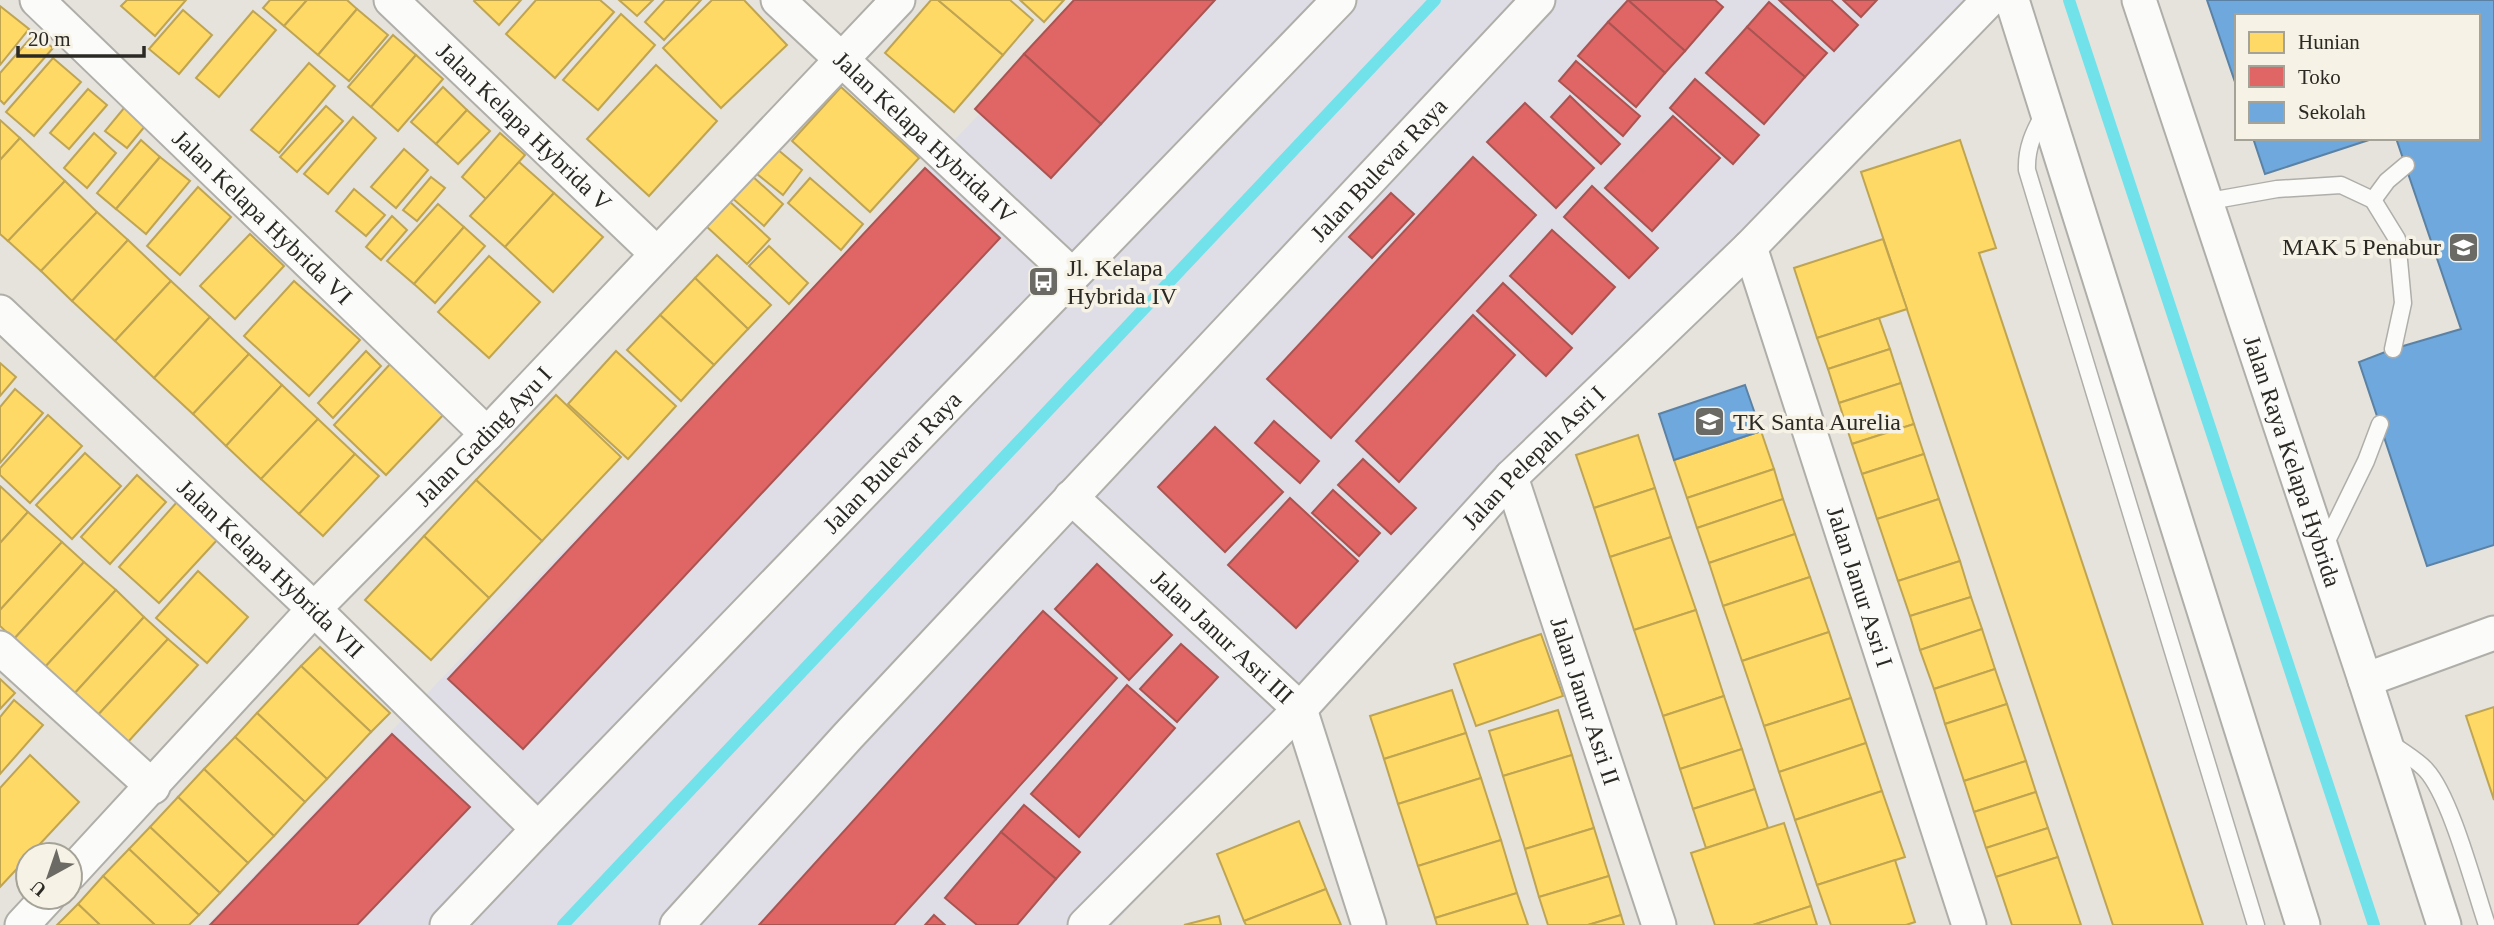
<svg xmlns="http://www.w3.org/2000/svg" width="2494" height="925" font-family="Georgia,serif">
<rect width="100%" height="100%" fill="#e5e3dc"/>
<polygon fill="#dfdde6" points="1088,0 1974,0 1113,925 207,925"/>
<g fill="#ffd966" stroke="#bfa452" stroke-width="2">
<polygon points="127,0 186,0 155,36 121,6"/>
<polygon points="270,0 307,0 284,26 263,8"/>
<polygon points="307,0 347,0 357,9 318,55 284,26"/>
<polygon points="475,0 521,0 499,25 474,1"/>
<polygon points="536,0 600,0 614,12 555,78 506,34"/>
<polygon points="619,0 653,0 637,16"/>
<polygon points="665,0 701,0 664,40 645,22"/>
<polygon points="712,0 744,0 787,45 721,108 663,48"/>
<polygon points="931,0 938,0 1003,55 954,112 885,53"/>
<polygon points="938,0 1010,0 1033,20 1003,55"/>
<polygon points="1020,0 1064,0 1044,22"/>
<polygon points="0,6 29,29 0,65"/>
<polygon points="357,9 388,35 349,81 318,55"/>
<polygon points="183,10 212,35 179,74 149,49"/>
<polygon points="253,11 276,30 219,97 196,78"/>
<polygon points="621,14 655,45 598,110 563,80"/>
<polygon points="35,33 53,48 4,104 0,100 0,73"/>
<polygon points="393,35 416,55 371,107 348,87"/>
<polygon points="416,55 443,79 398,131 371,107"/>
<polygon points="53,58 81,82 34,136 6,112"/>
<polygon points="309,63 335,86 279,153 251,130"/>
<polygon points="656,65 717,121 649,196 587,139"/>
<polygon points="443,87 467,110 436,144 411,122"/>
<polygon points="841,87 919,158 870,212 792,141"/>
<polygon points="88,89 107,105 69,149 50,133"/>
<polygon points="129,102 150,120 127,148 105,131"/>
<polygon points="326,106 343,121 297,172 280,157"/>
<polygon points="467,110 490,131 458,164 436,144"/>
<polygon points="353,117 376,138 328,194 304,174"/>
<polygon points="0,120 20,138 0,160"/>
<polygon points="94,133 116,153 87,188 64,168"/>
<polygon points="500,133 525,155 486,199 462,177"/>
<polygon points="20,138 65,181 8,241 0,234 0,160"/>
<polygon points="141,140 160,157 116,209 97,193"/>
<polygon points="1960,140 1996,248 1979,253 2203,925 2113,925 1861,172"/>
<polygon points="404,149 428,170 396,208 371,187"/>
<polygon points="777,149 802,170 783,195 757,174"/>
<polygon points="160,157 190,181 146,234 116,209"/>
<polygon points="519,162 554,193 505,247 470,216"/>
<polygon points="751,175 783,204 764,226 731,197"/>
<polygon points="431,177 445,188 417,221 403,210"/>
<polygon points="810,178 863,224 841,250 788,203"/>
<polygon points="65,181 97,212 41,271 8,241"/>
<polygon points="198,187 231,217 180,275 147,246"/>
<polygon points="354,189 385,215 366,236 336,211"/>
<polygon points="554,193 603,237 553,292 505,247"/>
<polygon points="729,201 770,239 747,264 706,226"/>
<polygon points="438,204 464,227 414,284 387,261"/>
<polygon points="97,212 128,240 72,301 41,271"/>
<polygon points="392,216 407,230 381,260 366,247"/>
<polygon points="464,227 485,246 435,303 414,284"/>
<polygon points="250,234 284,266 235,319 200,286"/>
<polygon points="1883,239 1907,309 1817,338 1794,268"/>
<polygon points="128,240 171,281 115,341 72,301"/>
<polygon points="769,246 808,283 789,304 749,266"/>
<polygon points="717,255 771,305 748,329 695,278"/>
<polygon points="489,256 540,302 489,358 438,312"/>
<polygon points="695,278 748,329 714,365 660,315"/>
<polygon points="171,281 210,317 154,378 115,341"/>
<polygon points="294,281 360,340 309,396 244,336"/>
<polygon points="660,315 714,365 681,401 627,350"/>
<polygon points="210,317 249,354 193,414 154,378"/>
<polygon points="1879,318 1890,349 1828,369 1817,338"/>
<polygon points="1890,349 1901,383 1839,403 1828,369"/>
<polygon points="366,351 381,366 333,418 318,403"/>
<polygon points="616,351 676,406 628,459 568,404"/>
<polygon points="249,354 282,385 226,446 193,414"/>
<polygon points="392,362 446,412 386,475 334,425"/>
<polygon points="0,363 16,377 0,396"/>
<polygon points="1901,383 1914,424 1852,444 1839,403"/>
<polygon points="282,385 318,419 261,479 226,446"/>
<polygon points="15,389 43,413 0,463 0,407"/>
<polygon points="556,395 621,457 542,541 476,480"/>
<polygon points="48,415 82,446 30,503 0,475 0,468"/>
<polygon points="318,419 355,454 299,514 261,479"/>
<polygon points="1914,424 1924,454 1862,474 1852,444"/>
<polygon points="1761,431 1774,469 1687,498 1674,460"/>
<polygon points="1638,435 1655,488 1594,508 1576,455"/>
<polygon points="85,453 121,486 72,539 36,505"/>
<polygon points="355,454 379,476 323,536 299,514"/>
<polygon points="1924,454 1939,499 1877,519 1862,474"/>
<polygon points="1774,469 1783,499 1697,528 1687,498"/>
<polygon points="137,475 166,502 110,564 81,537"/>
<polygon points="476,480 542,541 489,598 424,536"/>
<polygon points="0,486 28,512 0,543"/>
<polygon points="1655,488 1671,537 1610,557 1594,508"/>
<polygon points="1783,499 1795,534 1709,563 1697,528"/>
<polygon points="1939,499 1960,561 1898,581 1877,519"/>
<polygon points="177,502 218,539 159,603 119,567"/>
<polygon points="28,512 62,542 0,610 0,543"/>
<polygon points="1795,534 1810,577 1723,606 1709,563"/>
<polygon points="424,536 489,598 431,660 365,600"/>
<polygon points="1671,537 1696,610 1634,630 1610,557"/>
<polygon points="62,542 84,562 14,639 0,626 0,610"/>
<polygon points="1960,561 1971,597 1910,616 1898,581"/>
<polygon points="84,562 116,590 45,667 14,639"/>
<polygon points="198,571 248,617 207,663 156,618"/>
<polygon points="1810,577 1829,632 1742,661 1723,606"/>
<polygon points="116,590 144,617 74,694 45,667"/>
<polygon points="1971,597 1982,629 1920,650 1910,616"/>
<polygon points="1696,610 1724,696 1663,716 1634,630"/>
<polygon points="144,617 168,639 97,716 74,694"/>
<polygon points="1982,629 1995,669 1934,689 1920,650"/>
<polygon points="1829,632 1851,698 1764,726 1742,661"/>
<polygon points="1541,634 1563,696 1476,726 1454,664"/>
<polygon points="168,639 198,665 127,743 97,716"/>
<polygon points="320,647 390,713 371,732 301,666"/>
<polygon points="301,666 371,732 327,779 257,713"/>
<polygon points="1995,669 2007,704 1945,724 1934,689"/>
<polygon points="0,679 15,693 0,709"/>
<polygon points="1452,690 1466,733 1384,759 1370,716"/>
<polygon points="1724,696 1742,749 1680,769 1663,716"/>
<polygon points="1851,698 1866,743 1779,772 1764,726"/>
<polygon points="14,700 43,725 0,774 0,717"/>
<polygon points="2007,704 2026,761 1964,781 1945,724"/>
<polygon points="2494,707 2494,800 2466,716"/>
<polygon points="1558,710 1572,755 1503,776 1489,731"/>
<polygon points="257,713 327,779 305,802 235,737"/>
<polygon points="1466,733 1481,778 1398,804 1384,759"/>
<polygon points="235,737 305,802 274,836 204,769"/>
<polygon points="1866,743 1882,791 1795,820 1779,772"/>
<polygon points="1742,749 1755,789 1693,809 1680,769"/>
<polygon points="30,755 79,802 0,887 0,788"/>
<polygon points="1572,755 1594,828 1525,849 1503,776"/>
<polygon points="2026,761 2036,792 1974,812 1964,781"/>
<polygon points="204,769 274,836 248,863 178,797"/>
<polygon points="1481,778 1501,840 1418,866 1398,804"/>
<polygon points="1755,789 1768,828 1706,848 1693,809"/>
<polygon points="1882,791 1905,857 1817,885 1795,820"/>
<polygon points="2036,792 2048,828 1986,848 1974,812"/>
<polygon points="178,797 248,863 220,893 150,827"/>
<polygon points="1299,821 1326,889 1244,921 1217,854"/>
<polygon points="1784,823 1811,906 1753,925 1715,925 1691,853"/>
<polygon points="150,827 220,893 199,915 129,849"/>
<polygon points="1594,828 1609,876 1539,897 1525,849"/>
<polygon points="2048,828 2058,857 1996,877 1986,848"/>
<polygon points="1501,840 1517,893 1435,918 1418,866"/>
<polygon points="129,849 199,915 189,925 155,925 103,876"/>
<polygon points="2058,857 2081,925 2012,925 1996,877"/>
<polygon points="1895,860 1915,922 1906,925 1831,925 1817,885"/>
<polygon points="103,876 155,925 100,925 78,904"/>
<polygon points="1609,876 1621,915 1588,925 1548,925 1539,897"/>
<polygon points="1326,889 1341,925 1246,925 1244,921"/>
<polygon points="1517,893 1528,925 1437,925 1435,918"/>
<polygon points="78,904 100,925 57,925"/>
<polygon points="1811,906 1817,925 1753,925"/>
<polygon points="1621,915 1624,925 1588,925"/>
<polygon points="1219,916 1221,925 1184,925"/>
</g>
<g fill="#e06666" stroke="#aa5452" stroke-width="2">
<polygon points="1074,0 1215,0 1101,124 1024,54"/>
<polygon points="1628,0 1715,0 1723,7 1685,51"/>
<polygon points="1628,0 1685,51 1665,73 1608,22"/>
<polygon points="1779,0 1831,0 1858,25 1834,51"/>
<polygon points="1843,0 1877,0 1861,17"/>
<polygon points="1769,2 1827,53 1805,77 1747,27"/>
<polygon points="1608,22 1665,73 1636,107 1578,56"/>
<polygon points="1747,27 1805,77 1764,124 1706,73"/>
<polygon points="1024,54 1101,124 1051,178 975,109"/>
<polygon points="1576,61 1640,116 1623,136 1559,81"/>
<polygon points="1695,79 1759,135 1733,164 1670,108"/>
<polygon points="1570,96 1620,144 1601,164 1551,117"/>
<polygon points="1525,103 1594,168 1556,208 1487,142"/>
<polygon points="1673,116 1720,158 1652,231 1605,188"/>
<polygon points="1473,157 1536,215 1331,438 1267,379"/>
<polygon points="925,168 1000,238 523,749 448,679"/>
<polygon points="1592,186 1658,248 1629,278 1564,217"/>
<polygon points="1391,193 1414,214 1372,258 1349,237"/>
<polygon points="1552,230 1615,287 1572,334 1510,276"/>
<polygon points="1503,283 1572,348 1546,376 1477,311"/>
<polygon points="1473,315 1515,355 1399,482 1356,441"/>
<polygon points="1274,421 1319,461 1300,483 1255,443"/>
<polygon points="1215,427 1283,492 1225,552 1158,487"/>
<polygon points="1363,459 1416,508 1391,534 1338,485"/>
<polygon points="1333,490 1380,533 1359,556 1312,513"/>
<polygon points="1290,498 1358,561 1296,628 1228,565"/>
<polygon points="1097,564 1172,635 1129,680 1055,609"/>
<polygon points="1043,611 1117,678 894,925 759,925"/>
<polygon points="1181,644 1218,677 1177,722 1140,689"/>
<polygon points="1127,685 1175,728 1079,837 1031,794"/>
<polygon points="392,734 470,807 357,925 210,925"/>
<polygon points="1024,805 1080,852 1056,879 1001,832"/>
<polygon points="1001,832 1056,879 1017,925 977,925 945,898"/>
<polygon points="934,915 945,925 925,925"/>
</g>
<g fill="#6fa8dc" stroke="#5b82a5" stroke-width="2">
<polygon points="2207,0 2494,0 2494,545 2427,566 2359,362 2393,349 2461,329 2396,138 2478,138 2478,16 2237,16 2237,88"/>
<polygon points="2253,138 2375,138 2265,174"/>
<polygon points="1745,385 1761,431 1674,460 1659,414"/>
</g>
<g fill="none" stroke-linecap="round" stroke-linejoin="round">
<g stroke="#71e2ea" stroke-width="12">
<polyline points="2069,0 2374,925"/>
<polyline points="563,925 1435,0"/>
</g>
<defs>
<g id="lane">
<path d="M 2045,112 C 2034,131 2026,148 2027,170 L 2256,925"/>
<polyline points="2373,200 2387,181 2406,165"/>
<polyline points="2204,202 2277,189 2341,185 2373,200 2397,239 2403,303 2393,349"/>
<polyline points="2323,549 2366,461 2380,424"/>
<path d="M 2392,744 C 2402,752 2417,760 2426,770 C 2451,797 2474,887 2487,925"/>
</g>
<g id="street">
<path id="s1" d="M 37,0 L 487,434"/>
<path id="s2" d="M 391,0 L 657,254"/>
<path id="s3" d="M 778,0 L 1072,275"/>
<polyline points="2012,0 2303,925"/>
<path id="s4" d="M 2139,0 L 2365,680 L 2444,925"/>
<path id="s5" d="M 1750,247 L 1969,925"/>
<path id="s6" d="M 0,312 L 314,609 L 538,829"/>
<path id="s7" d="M 1511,477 L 1659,925"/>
<path id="s8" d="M 1071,497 L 1300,709 L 1369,925"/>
<polyline points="0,648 153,787"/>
<polyline points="2365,680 2494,633"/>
<path id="s9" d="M 70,874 L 314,609 L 487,434 L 898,0"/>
<polyline points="22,925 48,897"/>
<path id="s10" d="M 447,925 L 538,829 L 1339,0"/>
<path id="s11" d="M 677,925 L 848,736 L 1538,0"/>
<path id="s12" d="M 1085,925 L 1300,709 L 1511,477 L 1750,247 L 1989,0"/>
</g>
</defs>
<use href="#lane" stroke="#b0aea9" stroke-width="19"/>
<use href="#street" stroke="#b0aea9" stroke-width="37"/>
<use href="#lane" stroke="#fbfbfa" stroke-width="16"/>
<use href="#street" stroke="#fbfbfa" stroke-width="33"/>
</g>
<defs>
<symbol id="school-square" viewBox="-11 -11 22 22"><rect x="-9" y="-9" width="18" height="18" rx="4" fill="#6c6a64" stroke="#f6f2e5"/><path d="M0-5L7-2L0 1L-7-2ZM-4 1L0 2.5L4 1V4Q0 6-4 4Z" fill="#fff"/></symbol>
<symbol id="bus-square" viewBox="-11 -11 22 22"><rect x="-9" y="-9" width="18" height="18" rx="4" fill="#6c6a64" stroke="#f6f2e5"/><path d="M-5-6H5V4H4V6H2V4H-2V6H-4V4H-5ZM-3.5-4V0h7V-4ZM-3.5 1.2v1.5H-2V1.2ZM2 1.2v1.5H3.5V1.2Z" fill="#fff"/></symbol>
</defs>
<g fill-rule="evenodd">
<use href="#school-square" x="2446" y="230" width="35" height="35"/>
<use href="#bus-square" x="1026" y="264" width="35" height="35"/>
<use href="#school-square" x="1692" y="404" width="35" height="35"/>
</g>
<g text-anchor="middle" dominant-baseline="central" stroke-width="7" stroke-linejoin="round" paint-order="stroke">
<g font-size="24" fill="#2b2924" stroke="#f6f2e5">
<text stroke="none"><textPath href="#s2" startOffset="184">Jalan Kelapa Hybrida V</textPath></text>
<text stroke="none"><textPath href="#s3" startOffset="201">Jalan Kelapa Hybrida IV</textPath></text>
<text stroke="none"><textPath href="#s11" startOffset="1031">Jalan Bulevar Raya</textPath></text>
<text stroke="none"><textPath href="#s1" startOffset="313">Jalan Kelapa Hybrida VI</textPath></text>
<text stroke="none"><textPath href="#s9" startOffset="602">Jalan Gading Ayu I</textPath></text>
<text stroke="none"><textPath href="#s12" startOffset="648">Jalan Pelepah Asri I</textPath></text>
<text stroke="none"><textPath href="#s10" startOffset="642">Jalan Bulevar Raya</textPath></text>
<text stroke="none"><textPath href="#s4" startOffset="486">Jalan Raya Kelapa Hybrida</textPath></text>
<text stroke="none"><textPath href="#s6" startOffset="373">Jalan Kelapa Hybrida VII</textPath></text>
<text stroke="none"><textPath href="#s5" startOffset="357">Jalan Janur Asri I</textPath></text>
<text stroke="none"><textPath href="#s8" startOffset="206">Jalan Janur Asri III</textPath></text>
<text stroke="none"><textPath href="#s7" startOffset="236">Jalan Janur Asri II</textPath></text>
</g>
<g font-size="24" fill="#2b2924" stroke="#f6f2e5" text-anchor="start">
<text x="2441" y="247" text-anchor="end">MAK 5 Penabur</text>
<text x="1067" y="268">Jl. Kelapa<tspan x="1067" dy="28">Hybrida IV</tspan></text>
<text x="1733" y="422">TK Santa Aurelia</text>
</g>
</g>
<rect x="2235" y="14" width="245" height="126" fill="#f6f2e5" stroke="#a5a298" stroke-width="2"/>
<rect x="2249" y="32" width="35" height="21" fill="#ffd966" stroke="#a5a298" stroke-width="2"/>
<text x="2298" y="49" font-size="21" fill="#2b2924">Hunian</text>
<rect x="2249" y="66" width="35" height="21" fill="#e06666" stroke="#a5a298" stroke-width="2"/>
<text x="2298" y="84" font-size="21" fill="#2b2924">Toko</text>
<rect x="2249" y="102" width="35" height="21" fill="#6fa8dc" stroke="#a5a298" stroke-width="2"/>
<text x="2298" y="119" font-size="21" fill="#2b2924">Sekolah</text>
<g transform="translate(49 876) rotate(220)"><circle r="33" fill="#f6f2e5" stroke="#a5a298" stroke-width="2"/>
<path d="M0-5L12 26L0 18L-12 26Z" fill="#6c6a64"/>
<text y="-10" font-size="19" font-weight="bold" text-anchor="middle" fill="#2b2924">U</text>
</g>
<path d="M18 46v10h126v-10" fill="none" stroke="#2b2924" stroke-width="3.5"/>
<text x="28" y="46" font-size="21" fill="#2b2924" stroke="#f6f2e5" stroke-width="5" paint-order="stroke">20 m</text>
</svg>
